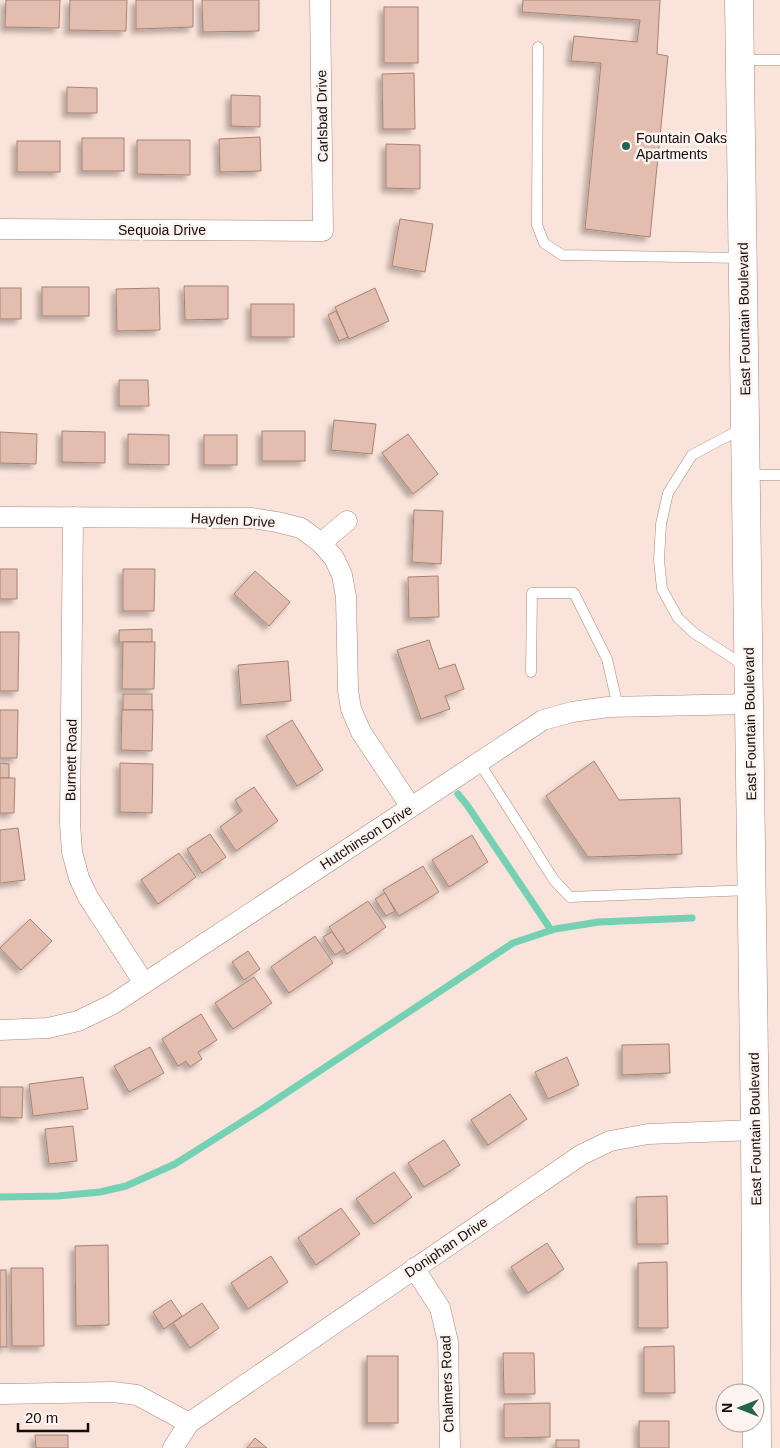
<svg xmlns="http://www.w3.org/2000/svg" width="780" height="1448" font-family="Helvetica,sans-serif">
<defs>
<filter id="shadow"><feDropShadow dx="-4.5" dy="4.5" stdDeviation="2.5" flood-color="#0004"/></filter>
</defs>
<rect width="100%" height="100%" fill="#fae3da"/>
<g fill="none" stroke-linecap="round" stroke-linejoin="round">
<g stroke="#75d1b3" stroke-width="7">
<polyline points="458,794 467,805 551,930"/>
<polyline points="0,1197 58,1196 100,1192 126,1186 175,1164 259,1111 513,943 555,929 599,922 692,918"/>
</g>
</g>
<g fill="#e3beaf" stroke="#a68375" filter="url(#shadow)">
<polygon points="6,0 60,0 59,28 5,27"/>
<polygon points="70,0 127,0 126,31 69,30"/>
<polygon points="136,0 193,0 193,27 136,29"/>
<polygon points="202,0 259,0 259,31 203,32"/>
<polygon points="523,0 660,0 657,54 668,56 650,237 585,229 601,63 571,61 574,36 637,42 640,20 522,12"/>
<rect x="384" y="7" width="34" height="56"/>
<polygon points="414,73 415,129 383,129 382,74"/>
<polygon points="67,87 97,88 97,113 67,113"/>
<polygon points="231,95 260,96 260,127 231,126"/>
<polygon points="260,137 261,171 220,172 219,139"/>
<rect x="82" y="138" width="42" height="33"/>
<polygon points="137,140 190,140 190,175 137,174"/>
<rect x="17" y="141" width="43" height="31"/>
<polygon points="386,144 420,145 420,189 386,188"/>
<polygon points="400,219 433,224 425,272 392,266"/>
<polygon points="184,286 228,286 228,319 185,320"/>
<rect x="42" y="287" width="47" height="29"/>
<rect x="0" y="288" width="21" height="31"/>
<polygon points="159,288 160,330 117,331 116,289"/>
<polygon points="375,288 389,321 349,339 335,307"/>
<rect x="251" y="304" width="43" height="33"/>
<polygon points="336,311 348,337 339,341 328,315"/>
<polygon points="119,380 148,380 149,406 119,406"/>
<polygon points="334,420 376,424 372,454 331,450"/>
<polygon points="62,431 105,432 105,463 62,462"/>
<rect x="262" y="431" width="43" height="30"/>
<polygon points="0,432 37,434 36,464 0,463"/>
<polygon points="128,434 169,435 169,465 128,464"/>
<polygon points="408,434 438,474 413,494 382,453"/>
<rect x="204" y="435" width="33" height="30"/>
<polygon points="414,510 443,511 441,564 412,562"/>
<rect x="0" y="569" width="17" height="30"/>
<polygon points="123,569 155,569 154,611 123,611"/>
<polygon points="255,571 290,602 269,626 234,594"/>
<polygon points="438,576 439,617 409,618 408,577"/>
<polygon points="152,629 152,642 119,642 119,630"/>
<polygon points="0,632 19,632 18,691 0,691"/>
<polygon points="429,640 439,669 455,664 464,689 445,696 450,709 421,719 397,650"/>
<polygon points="123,642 155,642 154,689 122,689"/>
<polygon points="288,661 291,701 241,705 238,665"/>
<rect x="123" y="694" width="29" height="16"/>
<polygon points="0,710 18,710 17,758 0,758"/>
<polygon points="122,710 153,710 152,751 121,750"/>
<polygon points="292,720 323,770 297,786 266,736"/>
<polygon points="594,761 619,800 680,798 682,854 588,857 546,796"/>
<polygon points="0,763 9,764 9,778 0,778"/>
<polygon points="120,763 153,764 152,813 120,812"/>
<polygon points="0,778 15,778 14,813 0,813"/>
<polygon points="254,787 278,821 236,851 220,827 242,811 235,800"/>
<polygon points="18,828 25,880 0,883 0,830"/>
<polygon points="210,834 226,857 202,873 187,849"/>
<polygon points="472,835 488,862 449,887 432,860"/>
<polygon points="179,853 196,877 158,904 141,880"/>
<polygon points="423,866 439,892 399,916 383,890"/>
<polygon points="385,893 395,911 386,916 375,899"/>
<polygon points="368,901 386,927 347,954 329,927"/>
<polygon points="30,919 52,941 21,970 0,948"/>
<polygon points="332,932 344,949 335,955 323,937"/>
<polygon points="315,936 333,963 289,993 271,967"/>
<polygon points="248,951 260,969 244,980 232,962"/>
<polygon points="254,977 272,1003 233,1029 215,1003"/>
<polygon points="201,1014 217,1040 198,1052 202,1059 190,1067 186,1061 178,1066 162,1039"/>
<polygon points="669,1044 670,1073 622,1075 622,1045"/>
<polygon points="150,1047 164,1073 129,1092 114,1066"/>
<polygon points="567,1057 579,1085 548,1099 535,1072"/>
<polygon points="83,1077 88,1109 33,1116 29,1084"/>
<polygon points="0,1087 23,1087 22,1118 0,1117"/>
<polygon points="510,1094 527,1119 488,1145 471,1120"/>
<polygon points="73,1126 77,1161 49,1164 45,1129"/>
<polygon points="444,1140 460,1165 424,1187 408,1163"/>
<polygon points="394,1172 412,1197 374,1224 356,1199"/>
<polygon points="667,1196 668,1244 637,1244 636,1197"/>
<polygon points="341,1208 360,1234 316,1265 298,1238"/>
<polygon points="547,1243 564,1269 528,1293 511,1267"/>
<polygon points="108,1245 109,1325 76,1326 75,1246"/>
<polygon points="271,1256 288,1282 248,1309 231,1283"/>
<polygon points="667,1262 668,1328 638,1328 638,1263"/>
<polygon points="11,1268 43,1268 44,1346 12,1346"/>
<polygon points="0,1270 6,1270 7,1347 0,1347"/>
<polygon points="171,1300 182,1316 164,1329 153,1312"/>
<polygon points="202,1303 219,1328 190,1348 173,1323"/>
<polygon points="674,1346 675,1393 644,1393 644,1347"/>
<polygon points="503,1353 534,1353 535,1394 504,1394"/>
<rect x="367" y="1356" width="31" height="67"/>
<polygon points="550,1403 550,1437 504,1438 504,1404"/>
<rect x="639" y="1421" width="30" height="27"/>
<polygon points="35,1435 68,1435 68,1448 36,1448"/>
<polygon points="255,1438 267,1448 247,1448"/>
<rect x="556" y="1440" width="23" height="8"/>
</g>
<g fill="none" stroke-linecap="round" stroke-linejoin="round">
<defs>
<g id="service">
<polyline points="538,47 537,225 544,243 562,255 742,258"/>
<polyline points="741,60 780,60"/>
<polyline points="743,428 692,455 668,493 661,524 659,560 662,589 678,618 694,633 745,666"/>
<polyline points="747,475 780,475"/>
<polyline points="531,672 532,593 574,593 607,659 618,707"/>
<polyline points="479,762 554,880 570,897 751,890"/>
</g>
<g id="minor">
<polyline points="0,229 323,231 320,0"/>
<polyline points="0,517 252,518 277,522 301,528 321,543 334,558 342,575 346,597 348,690 351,709 361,732 411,807"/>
<polyline points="73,517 70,823 72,852 79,878 88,897 144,983"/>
<polyline points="321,543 347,521"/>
<polyline points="0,1030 48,1028 78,1021 113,1004 543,720 572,712 608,707 750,704"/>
<polyline points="414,1268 440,1308 448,1342 450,1448"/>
<polyline points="0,1394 113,1392 137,1395 189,1423"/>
<polyline points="173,1448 189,1423 581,1155 610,1141 648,1134 755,1130"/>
</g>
<polyline id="primary" points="739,0 755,1130 757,1448"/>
</defs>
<use href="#service" stroke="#ab887a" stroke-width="11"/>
<use href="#minor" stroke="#ab887a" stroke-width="21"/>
<use href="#primary" stroke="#ab887a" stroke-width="29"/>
<use href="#service" stroke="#fff" stroke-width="10"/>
<use href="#minor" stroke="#fff" stroke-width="20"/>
<use href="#primary" stroke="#fff" stroke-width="28"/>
</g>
<circle fill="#256451" stroke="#fcf4f1" stroke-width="2" cx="626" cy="146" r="5"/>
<g text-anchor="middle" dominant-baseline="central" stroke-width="5" stroke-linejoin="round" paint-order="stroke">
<g font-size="14" fill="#180c07" stroke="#fcf4f1">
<text transform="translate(322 116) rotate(-91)">Carlsbad Drive</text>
<text x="162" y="230">Sequoia Drive</text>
<text transform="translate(744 319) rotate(-91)">East Fountain Boulevard</text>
<text transform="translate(233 520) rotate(3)">Hayden Drive</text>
<text transform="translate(750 724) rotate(-91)">East Fountain Boulevard</text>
<text transform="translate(71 760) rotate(-89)">Burnett Road</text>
<text transform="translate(366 837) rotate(-33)">Hutchinson Drive</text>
<text transform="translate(755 1129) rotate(-91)">East Fountain Boulevard</text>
<text transform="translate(446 1247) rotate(-34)">Doniphan Drive</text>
<text transform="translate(447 1384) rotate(-92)">Chalmers Road</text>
</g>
<g font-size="14" fill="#180c07" stroke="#fcf4f1" text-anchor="start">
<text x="636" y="138">Fountain Oaks<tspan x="636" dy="16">Apartments</tspan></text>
</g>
</g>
<g transform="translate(740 1408) rotate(270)"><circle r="24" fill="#fcf4f1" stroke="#a19793"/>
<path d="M0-4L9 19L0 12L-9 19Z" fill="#256451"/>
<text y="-8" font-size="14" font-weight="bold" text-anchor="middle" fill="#180c07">N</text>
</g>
<path d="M18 1423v8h70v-8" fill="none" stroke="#180c07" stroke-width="2.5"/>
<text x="25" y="1423" font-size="15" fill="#180c07" stroke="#fcf4f1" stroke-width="4" paint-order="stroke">20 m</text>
</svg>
